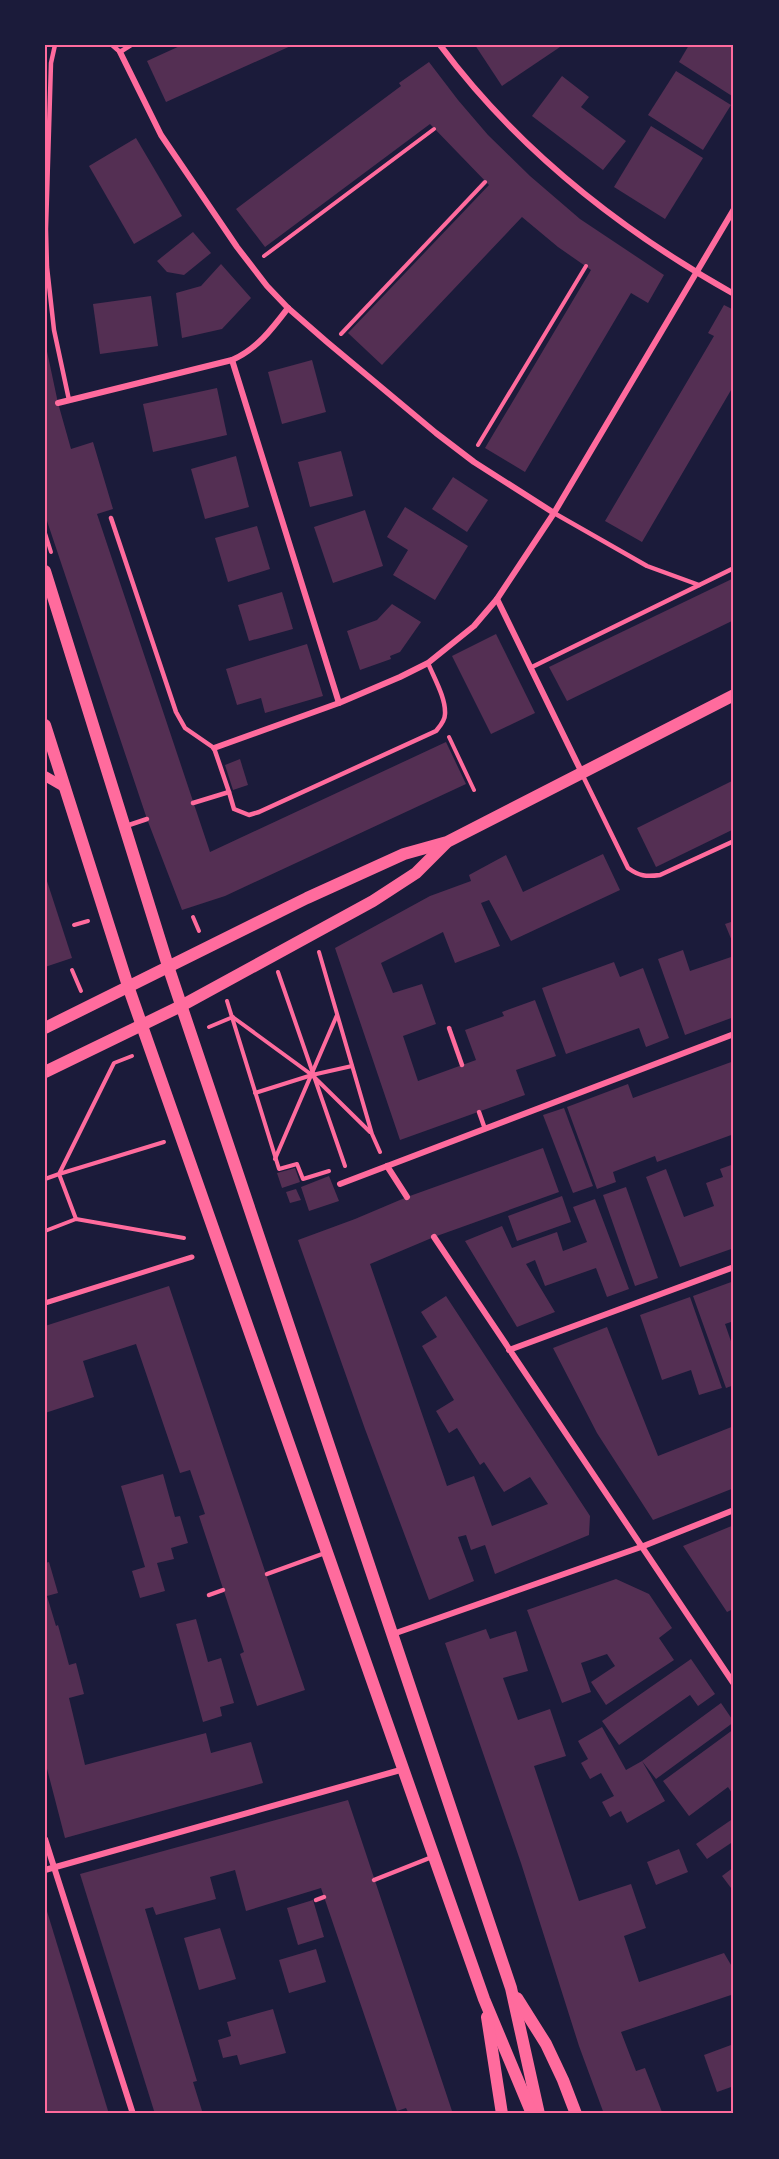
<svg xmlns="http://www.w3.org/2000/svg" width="779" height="2159" font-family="Mulish,sans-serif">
<rect width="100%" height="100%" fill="#1b1b3a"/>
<g fill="#542f53">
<polygon points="182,45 293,45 166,102 147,61"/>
<polygon points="475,45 563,45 502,86"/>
<polygon points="689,45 734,45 734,93 732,96 679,62"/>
<polygon points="429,62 458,100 488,135 530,176 580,219 664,275 648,303 631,293 525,472 485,448 591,270 558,247 522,217 382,365 348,333 489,185 430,124 265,247 236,209 401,86 399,83"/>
<polygon points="676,71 731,105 703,150 648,115"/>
<polygon points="562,76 589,97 581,107 626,141 603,170 532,116"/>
<polygon points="651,126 703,158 665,219 614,187"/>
<polygon points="136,138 182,216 134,244 89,166"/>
<polygon points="193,232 211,253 184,275 167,272 157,261"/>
<polygon points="221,264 251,298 222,329 182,338 176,293 201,286"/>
<polygon points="151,296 158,346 100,354 93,304"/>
<polygon points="724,305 734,310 734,385 642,542 605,521 714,336 708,333"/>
<polygon points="45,342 58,403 71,449 93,442 113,509 97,514 210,852 446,742 466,784 225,896 182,910 147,819 45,515"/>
<polygon points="312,360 326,412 282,424 268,372"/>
<polygon points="217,388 227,435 153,452 143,404"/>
<polygon points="341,451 353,496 310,507 298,462"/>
<polygon points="236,456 249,507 205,519 191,469"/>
<polygon points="453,477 488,500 467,532 432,509"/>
<polygon points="405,507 468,546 435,600 393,575 408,550 387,537"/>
<polygon points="365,510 383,566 333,583 314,527"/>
<polygon points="257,526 270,569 228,582 215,538"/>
<polygon points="734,578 734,620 567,701 549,667"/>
<polygon points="282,592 293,629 249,641 238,605"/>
<polygon points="392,604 421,622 400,652 390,656 391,659 360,670 347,631 377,620"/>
<polygon points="496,634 535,713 491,734 452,656"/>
<polygon points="307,644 323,696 265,713 261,698 237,705 226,669"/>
<polygon points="240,759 248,785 233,790 225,765"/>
<polygon points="734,780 734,829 656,867 637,828"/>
<polygon points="603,854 620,890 511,941 489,900 481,903 500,946 455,963 443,932 381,963 393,993 422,984 436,1024 403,1036 418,1081 476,1060 465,1030 504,1016 502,1012 535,1000 556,1056 516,1070 525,1095 400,1140 335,948 430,896 471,881 469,875 506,855 523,892"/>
<polygon points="45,875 72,958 45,967"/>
<polygon points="734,921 734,946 725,924"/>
<polygon points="683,950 690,971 734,956 734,1017 685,1035 658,959"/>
<polygon points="614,962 620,977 643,968 669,1038 646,1047 639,1028 566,1054 542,988"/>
<polygon points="734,1061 734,1134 657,1162 655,1156 613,1172 616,1182 597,1189 567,1107 628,1084 633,1098"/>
<polygon points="564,1108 593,1186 573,1193 543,1115"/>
<polygon points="543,1148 559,1192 434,1237 370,1264 447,1486 474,1476 492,1526 548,1504 530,1477 504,1492 484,1462 480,1465 457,1428 449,1433 436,1411 454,1400 422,1346 437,1337 421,1312 446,1296 590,1516 589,1535 495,1574 485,1545 471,1550 466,1535 458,1537 474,1581 429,1600 365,1429 298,1240 355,1219 407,1197"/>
<polygon points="734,1164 734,1248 680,1267 646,1177 666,1169 684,1217 714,1206 706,1183 723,1177 720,1169"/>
<polygon points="295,1168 300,1182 282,1188 277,1173"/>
<polygon points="329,1176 339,1201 309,1211 301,1187"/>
<polygon points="626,1187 658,1278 635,1286 603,1195"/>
<polygon points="296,1189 301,1200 290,1203 286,1192"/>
<polygon points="562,1196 571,1222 517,1241 508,1216"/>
<polygon points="595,1199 629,1289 607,1297 596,1268 545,1286 535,1260 526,1264 555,1312 517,1327 465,1241 502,1226 512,1248 557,1232 563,1251 587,1242 573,1207"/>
<polygon points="734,1281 734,1321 725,1324 734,1350 734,1385 726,1388 693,1296"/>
<polygon points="169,1286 305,1690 257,1706 240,1654 244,1652 199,1516 205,1514 190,1470 180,1473 136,1344 83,1361 94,1397 45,1413 45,1326"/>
<polygon points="690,1297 722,1388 699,1395 691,1370 662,1380 640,1315"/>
<polygon points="607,1327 658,1456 734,1426 734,1488 653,1520 597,1433 553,1348"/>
<polygon points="163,1474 175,1517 180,1516 188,1543 171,1548 174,1559 157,1563 165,1591 140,1598 132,1571 145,1567 121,1486"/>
<polygon points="734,1525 734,1614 731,1610 727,1612 683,1546"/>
<polygon points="49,1562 58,1593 47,1596 56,1626 58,1625 69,1665 76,1663 84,1694 69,1698 85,1765 206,1733 211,1753 251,1742 263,1783 65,1838 45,1761 45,1563"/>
<polygon points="616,1579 649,1594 672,1628 659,1638 674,1660 606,1705 591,1682 615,1666 607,1654 581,1663 591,1692 562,1703 527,1610"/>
<polygon points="196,1619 208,1662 221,1658 234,1703 220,1707 222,1716 203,1722 176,1624"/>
<polygon points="486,1629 490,1639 516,1631 528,1671 503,1678 518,1720 550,1709 566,1756 534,1766 579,1901 631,1884 646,1928 624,1936 639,1982 724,1953 734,1970 734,1994 621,2032 636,2071 645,2068 662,2112 656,2114 604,2114 579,2046 521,1863 445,1643"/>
<polygon points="691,1659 715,1694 698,1706 690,1695 619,1745 602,1721"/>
<polygon points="721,1703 734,1722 656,1779 642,1761 665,1801 627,1823 621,1811 610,1817 602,1802 614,1796 601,1773 590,1779 581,1763 588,1759 578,1741 602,1727 626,1770 642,1761"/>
<polygon points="734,1729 734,1796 728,1787 689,1816 663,1781"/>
<polygon points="348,1800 453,2114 409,2114 406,2108 397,2111 321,1888 246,1911 235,1870 210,1877 216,1899 156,1915 153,1907 145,1909 197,2081 193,2082 203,2114 155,2114 80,1874"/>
<polygon points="734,1818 734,1841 707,1859 696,1844"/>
<polygon points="679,1849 688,1872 656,1885 647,1862"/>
<polygon points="734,1867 734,1892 722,1876"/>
<polygon points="313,1900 324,1937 298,1945 287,1908"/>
<polygon points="45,1908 46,1908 109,2114 47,2114 45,2109"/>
<polygon points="220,1928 236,1979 199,1990 184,1938"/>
<polygon points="316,1949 326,1982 289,1993 279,1960"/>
<polygon points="273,2009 286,2053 240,2065 237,2055 223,2058 218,2040 231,2036 227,2022"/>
<polygon points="731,2045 734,2055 734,2086 717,2092 704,2055"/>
</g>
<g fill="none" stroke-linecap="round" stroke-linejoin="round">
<g stroke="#ff6b9d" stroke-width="4">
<polyline points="264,256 434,129"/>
<polyline points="341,334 485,182"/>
<polyline points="478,445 586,266"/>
<polyline points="45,533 51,552"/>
<polyline points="449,737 474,790"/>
<polyline points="193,917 199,931"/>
<polyline points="74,925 88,921"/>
<polyline points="319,952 372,1134 380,1152"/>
<polyline points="72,970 81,991"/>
<polyline points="278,972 345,1166"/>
<polyline points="227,1001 279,1169 297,1164 303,1179 329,1171"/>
<polyline points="234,1018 312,1075 370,1132"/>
<polyline points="209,1027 233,1017"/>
<polyline points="255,1093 312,1075 352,1066"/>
<polyline points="275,1159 337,1015"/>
<polyline points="45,1179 59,1174 114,1063 132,1056"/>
<polyline points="76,1219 59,1174 164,1142"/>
<polyline points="45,1231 76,1219 184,1238"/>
</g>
<g stroke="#ff6b9d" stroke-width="4.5">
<polyline points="55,45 51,63 46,229 47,267 54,330 69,400"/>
<polyline points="112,45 120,52 131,45"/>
<polyline points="554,513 647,566 699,585"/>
<polyline points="111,518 176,712 185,728 214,748 229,792 193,803"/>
<polyline points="532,667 734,568"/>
<path d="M 582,774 L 628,868 C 639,876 646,877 660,875 L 734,841"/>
<path d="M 229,792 L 234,809 L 249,815 L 259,812 L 436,731 C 440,726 445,721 445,714 C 446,698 434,678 428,663"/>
<polyline points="126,826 147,819"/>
<polyline points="449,1028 462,1065"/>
<polyline points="479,1112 485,1129"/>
<polyline points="267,1574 325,1553"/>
<polyline points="209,1595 223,1590"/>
<polyline points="374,1880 432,1857"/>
<polyline points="316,1900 324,1897"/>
</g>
<polyline stroke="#ff6b9d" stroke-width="5" points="45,1303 192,1257"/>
<g stroke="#ff6b9d" stroke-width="6">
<path d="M 440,45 C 518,150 620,230 734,294"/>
<polyline points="120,52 161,135 237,247 267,286 288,308 327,342 436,433 474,462 554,513"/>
<polyline points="232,360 339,703"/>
<path d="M 58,403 L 232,360 C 257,349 272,329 288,308"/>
<polyline points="497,599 582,773"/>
<polyline points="214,748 339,703 400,677 428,663 474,626 497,599 554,513 734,209"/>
<polyline points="387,1166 407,1197"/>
<polyline points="340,1184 734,1034"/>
<polyline points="434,1237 734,1684"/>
<polyline points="509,1350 734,1267"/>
<polyline points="393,1634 641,1547 734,1510"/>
<polyline points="45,1839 133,2114"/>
<polyline points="45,1870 404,1769"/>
</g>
<polyline stroke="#ff6b9d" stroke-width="10" points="45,776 64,787"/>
<g stroke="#ff6b9d" stroke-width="12">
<polyline points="45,571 168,966 511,1988 539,2114"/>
<polyline points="45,725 128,986 484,1999 532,2114"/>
<polyline points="45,1028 307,898 404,854 447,842 734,695"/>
<polyline points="45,1072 181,1006 373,901 416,873 446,843"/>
<polyline points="517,1998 546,2044 563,2080 576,2114"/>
<polyline points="487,2017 502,2114"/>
</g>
</g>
<rect width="779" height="2159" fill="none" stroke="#1b1b3a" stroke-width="93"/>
<rect x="46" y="46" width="686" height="2066" fill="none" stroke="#ff6b9d" stroke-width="2"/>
</svg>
